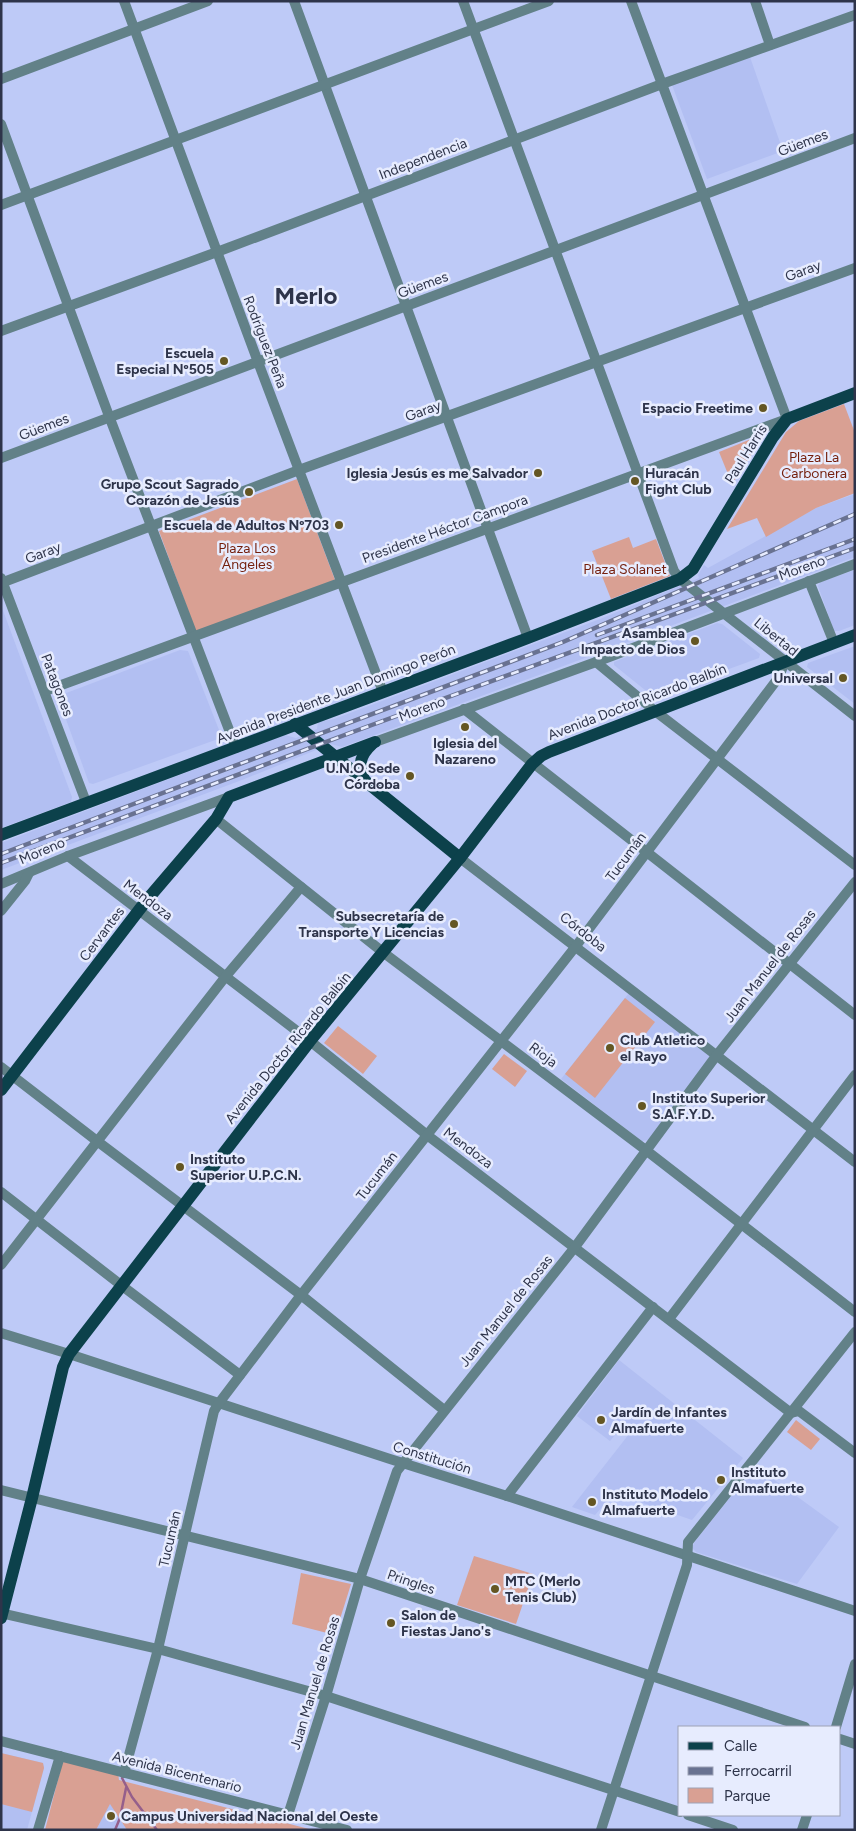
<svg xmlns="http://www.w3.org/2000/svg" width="856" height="1831" font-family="Figtree,sans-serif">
<rect width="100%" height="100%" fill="#becaf7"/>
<g fill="#b2bff2">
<polygon points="750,57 783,151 707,179 672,85"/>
<polygon points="855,494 855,557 550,671 342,747 331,744 242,780 1,870 1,843 285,735 296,738 317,729 318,722 334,719 600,619 699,578 698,575 704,565 708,568 816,508"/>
<polygon points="855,570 855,625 839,631 834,631 818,586 820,582"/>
<polygon points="1,605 72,797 71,802 1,828"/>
<polygon points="717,623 722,624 760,654 759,658 658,695 650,694 614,665 614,662"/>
<polygon points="855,646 855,704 807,667 808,663"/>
<polygon points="180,650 188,651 221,735 218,739 93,784 89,783 59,700 61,695"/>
<polygon points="629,993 710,1054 711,1062 649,1140 642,1141 561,1079"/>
<polygon points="619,1360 743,1458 692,1520 614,1493 595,1515 572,1507 633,1429 625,1423 610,1441 577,1416"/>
<polygon points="755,1466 839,1527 797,1584 696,1552 692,1548 694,1543"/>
<polygon points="1,1753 43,1763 44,1768 27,1830 1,1830"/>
<polygon points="110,1803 127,1830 96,1830"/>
</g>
<g fill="#d9a093">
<polygon points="844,404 855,433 855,493 816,508 766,537 757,518 727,529 786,432 799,421"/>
<polygon points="766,433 732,484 719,452"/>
<polygon points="297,479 335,580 196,632 159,531"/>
<polygon points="629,537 633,548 656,539 670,576 611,599 592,551"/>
<polygon points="625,998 655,1022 595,1098 565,1074"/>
<polygon points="338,1026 377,1056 363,1074 324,1043"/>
<polygon points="504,1054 527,1071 515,1087 492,1069"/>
<polygon points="796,1420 820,1439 811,1450 787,1432"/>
<polygon points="474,1556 533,1574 516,1624 457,1605"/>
<polygon points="301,1573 351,1584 335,1635 292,1624"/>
<polygon points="1,1753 43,1763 44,1768 32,1812 1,1804"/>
<polygon points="65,1760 118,1773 119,1780 313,1830 127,1830 110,1804 96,1830 45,1830 62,1764"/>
</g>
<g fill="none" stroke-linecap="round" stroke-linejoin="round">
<g stroke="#955f8b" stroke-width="2.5">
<polyline points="122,1778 132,1797 157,1830"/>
<polyline points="115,1830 120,1818 126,1788"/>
</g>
<g stroke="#628188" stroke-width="10">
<polyline points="124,1 258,362 383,692"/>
<polyline points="294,1 528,638"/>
<polyline points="463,1 674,571 680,579 855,716"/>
<polyline points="755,1 770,45"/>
<polyline points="1,79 208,1"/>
<polyline points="1,124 109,416 236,748"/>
<polyline points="1,205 549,1"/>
<polyline points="1,331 217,252 662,84 855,15"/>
<polyline points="1,458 855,138"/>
<polyline points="1,578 86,802"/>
<polyline points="809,581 834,643"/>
<polyline points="1,583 299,470 855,268"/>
<polyline points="596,662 655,711 855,865"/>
<polyline points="45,691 787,419 631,1"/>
<polyline points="464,709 855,1015"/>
<polyline points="375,742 596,662 855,564"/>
<polyline points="216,819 384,953 647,1151 855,1312"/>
<polyline points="68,856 310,1041 427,1135 791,1413 799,1411 855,1453"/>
<polyline points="460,858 855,1162"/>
<polyline points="1,884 68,856 229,797"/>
<polyline points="1,911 25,881 29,873"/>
<polyline points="1,1067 97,1141 301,1295 444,1410"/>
<polyline points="1,1192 121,1285 240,1375"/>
<polyline points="1,1265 226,976 301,887"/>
<polyline points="669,1319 855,1075"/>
<polyline points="1,1333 69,1354 390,1459 507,1496 855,1611"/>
<polyline points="1,1490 360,1579 805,1727"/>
<polyline points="507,1496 653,1307"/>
<polyline points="1,1613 158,1649 326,1696 680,1812"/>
<polyline points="836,1727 855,1664"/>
<polyline points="840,1739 855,1744"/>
<polyline points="1,1741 347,1830"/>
<polyline points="124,1773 158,1649 214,1411 219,1403 301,1295 576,946 779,677 785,661"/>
<polyline points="288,1815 326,1696 360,1579 397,1471 575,1247 716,1056 855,882"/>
<polyline points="688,1815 733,1830"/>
<polyline points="38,1830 60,1756"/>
<polyline points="601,1830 687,1565 688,1542 855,1332"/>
<polyline points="802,1830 807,1815"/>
</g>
<g stroke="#0c414b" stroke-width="12">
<polyline points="295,724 460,858"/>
<path d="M 365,781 C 357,766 360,755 372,744"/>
<polyline points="1,835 528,638 680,579 693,569 773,437 787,419 855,393"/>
<polyline points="1,1090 146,901 216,819 229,797 375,742"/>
<polyline points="1,1618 32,1498 63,1367 69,1354 310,1041 460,858 532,764 541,756 549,752 855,635"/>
</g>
<defs>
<g id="rail">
<polyline points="597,635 855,539"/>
<polyline points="1,854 563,642 855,514"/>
<polyline points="1,863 350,733 855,548"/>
</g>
</defs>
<use href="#rail" stroke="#697291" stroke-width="4.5"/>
<use href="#rail" stroke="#e7ecfe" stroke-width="2.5" stroke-dasharray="8" stroke-linecap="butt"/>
</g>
<g fill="#645623" stroke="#e7ecfe" stroke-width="2">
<circle cx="224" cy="361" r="5"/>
<circle cx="763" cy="408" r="5"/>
<circle cx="538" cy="473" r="5"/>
<circle cx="635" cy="481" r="5"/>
<circle cx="249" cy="492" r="5"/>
<circle cx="339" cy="525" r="5"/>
<circle cx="695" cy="641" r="5"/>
<circle cx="843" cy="678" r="5"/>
<circle cx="465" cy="727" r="5"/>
<circle cx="410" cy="776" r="5"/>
<circle cx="454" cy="924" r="5"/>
<circle cx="610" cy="1048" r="5"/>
<circle cx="642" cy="1106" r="5"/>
<circle cx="180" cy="1167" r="5"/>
<circle cx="601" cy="1420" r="5"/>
<circle cx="721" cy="1480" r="5"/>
<circle cx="592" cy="1502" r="5"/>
<circle cx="495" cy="1589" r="5"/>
<circle cx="391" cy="1623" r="5"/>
<circle cx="111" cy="1816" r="5"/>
</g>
<g text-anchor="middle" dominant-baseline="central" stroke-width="5" stroke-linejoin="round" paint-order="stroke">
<g font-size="14" fill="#2e344a" stroke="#e7ecfe">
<text transform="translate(803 143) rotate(-21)">Güemes</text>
<text transform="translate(423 159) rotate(-21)">Independencia</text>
<text transform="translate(803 271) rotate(-20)">Garay</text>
<text transform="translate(423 285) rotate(-20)">Güemes</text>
<text transform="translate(265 342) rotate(69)">Rodríguez Peña</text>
<text transform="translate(423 411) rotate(-20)">Garay</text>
<text transform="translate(44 427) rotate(-21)">Güemes</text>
<text transform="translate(746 454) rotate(-58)">Paul Harris</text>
<text transform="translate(445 529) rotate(-20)">Presidente Héctor Campora</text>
<text transform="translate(43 553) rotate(-21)">Garay</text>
<text transform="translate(802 568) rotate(-20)">Moreno</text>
<text transform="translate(776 637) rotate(39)">Libertad</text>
<text transform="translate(57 685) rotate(69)">Patagones</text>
<text transform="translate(336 694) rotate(-21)">Avenida Presidente Juan Domingo Perón</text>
<text transform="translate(637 702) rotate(-21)">Avenida Doctor Ricardo Balbín</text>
<text transform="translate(422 709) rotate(-20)">Moreno</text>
<text transform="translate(42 851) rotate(-23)">Moreno</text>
<text transform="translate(626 857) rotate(-53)">Tucumán</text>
<text transform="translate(148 900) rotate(37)">Mendoza</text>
<text transform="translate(583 932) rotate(38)">Córdoba</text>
<text transform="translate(102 934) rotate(-53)">Cervantes</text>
<text transform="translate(770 966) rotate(-52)">Juan Manuel de Rosas</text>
<text transform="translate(288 1048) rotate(-51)">Avenida Doctor Ricardo Balbín</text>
<text transform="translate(543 1055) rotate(37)">Rioja</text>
<text transform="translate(468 1148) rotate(37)">Mendoza</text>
<text transform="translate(377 1176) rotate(-52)">Tucumán</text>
<text transform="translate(506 1311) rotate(-51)">Juan Manuel de Rosas</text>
<text transform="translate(432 1458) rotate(17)">Constitución</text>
<text transform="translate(170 1539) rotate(-77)">Tucumán</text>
<text transform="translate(411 1582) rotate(19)">Pringles</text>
<text transform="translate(315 1683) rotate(-73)">Juan Manuel de Rosas</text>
<text transform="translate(177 1772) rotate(14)">Avenida Bicentenario</text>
</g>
<g font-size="14" font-weight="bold" fill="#2e344a" stroke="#e7ecfe" text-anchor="start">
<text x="214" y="353" text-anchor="end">Escuela<tspan x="214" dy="16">Especial Nº505</tspan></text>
<text x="753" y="408" text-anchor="end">Espacio Freetime</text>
<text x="528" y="473" text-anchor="end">Iglesia Jesús es me Salvador</text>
<text x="645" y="473">Huracán<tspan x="645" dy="16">Fight Club</tspan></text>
<text x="239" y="484" text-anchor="end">Grupo Scout Sagrado<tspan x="239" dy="16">Corazón de Jesús</tspan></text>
<text x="329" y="525" text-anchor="end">Escuela de Adultos Nº703</text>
<text x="685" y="633" text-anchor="end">Asamblea<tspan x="685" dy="16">Impacto de Dios</tspan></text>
<text x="833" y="678" text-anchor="end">Universal</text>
<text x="465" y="743" text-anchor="middle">Iglesia del<tspan x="465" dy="16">Nazareno</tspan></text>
<text x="400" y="768" text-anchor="end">U.N.O Sede<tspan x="400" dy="16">Córdoba</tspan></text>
<text x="444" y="916" text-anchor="end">Subsecretaría de<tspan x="444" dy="16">Transporte Y Licencias</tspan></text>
<text x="620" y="1040">Club Atletico<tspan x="620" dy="16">el Rayo</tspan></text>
<text x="652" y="1098">Instituto Superior<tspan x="652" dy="16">S.A.F.Y.D.</tspan></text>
<text x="190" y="1159">Instituto<tspan x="190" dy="16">Superior U.P.C.N.</tspan></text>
<text x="611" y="1412">Jardín de Infantes<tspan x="611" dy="16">Almafuerte</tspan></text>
<text x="731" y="1472">Instituto<tspan x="731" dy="16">Almafuerte</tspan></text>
<text x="602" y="1494">Instituto Modelo<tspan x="602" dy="16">Almafuerte</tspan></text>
<text x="505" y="1581">MTC (Merlo<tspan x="505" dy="16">Tenis Club)</tspan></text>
<text x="401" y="1615">Salon de<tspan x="401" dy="16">Fiestas Jano's</tspan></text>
<text x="121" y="1816">Campus Universidad Nacional del Oeste</text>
</g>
<g font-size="14" fill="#741f0d" stroke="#e7ecfe">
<text x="814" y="457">Plaza La<tspan x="814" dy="16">Carbonera</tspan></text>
<text x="247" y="548">Plaza Los<tspan x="247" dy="16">Ángeles</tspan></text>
<text x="625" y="569">Plaza Solanet</text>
</g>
<g font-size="24" font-weight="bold" fill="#2e344a" stroke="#e7ecfe">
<text x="306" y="295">Merlo</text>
</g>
</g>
<rect width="856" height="1831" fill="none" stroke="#2e344a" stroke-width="5"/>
<rect x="678" y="1726" width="162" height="90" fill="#e7ecfe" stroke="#9da2b6"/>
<rect x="688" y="1742" width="25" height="8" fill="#0c414b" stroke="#9da2b6"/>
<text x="724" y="1751" font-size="15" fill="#2e344a">Calle</text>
<rect x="688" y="1767" width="25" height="8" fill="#697291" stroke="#9da2b6"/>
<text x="724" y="1776" font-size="15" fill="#2e344a">Ferrocarril</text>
<rect x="688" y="1788" width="25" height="15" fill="#d9a093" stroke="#9da2b6"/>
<text x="724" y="1801" font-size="15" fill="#2e344a">Parque</text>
</svg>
